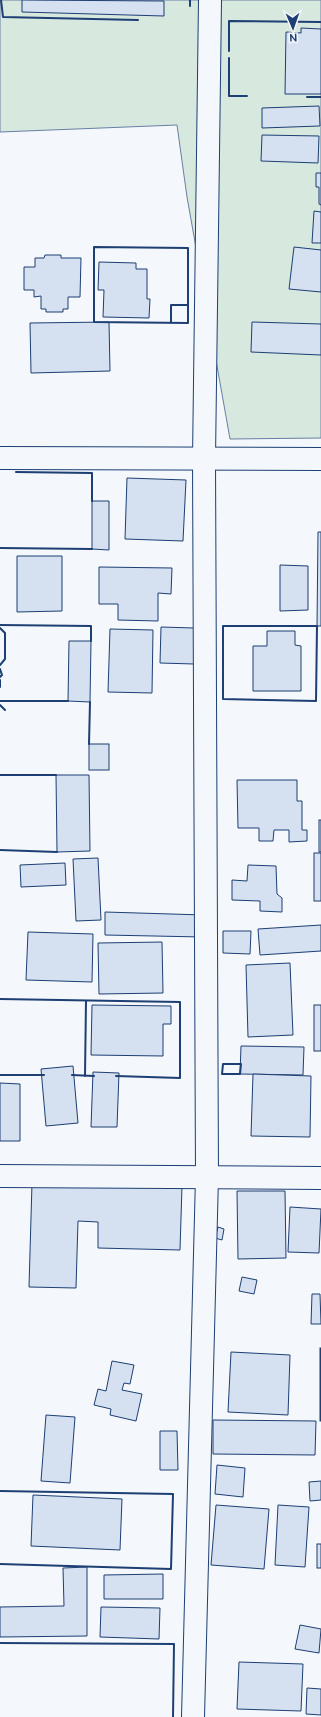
<svg xmlns="http://www.w3.org/2000/svg" width="321" height="1717" font-family="Ubuntu,sans-serif">
<rect width="100%" height="100%" fill="#f4f7fb"/>
<polygon fill="#d7e8df" stroke="#687fa3" points="0,0 321,0 321,438 230,439 187,197 177,125 0,132"/>
<g fill="#d5e0f0" stroke="#1d3f73">
<polygon points="22,0 164,1 164,16 22,12"/>
<polygon points="301,28 321,29 321,94 285,94 286,32 301,33"/>
<polygon points="319,106 320,126 262,128 262,108"/>
<polygon points="262,135 319,136 318,163 261,161"/>
<polygon points="316,173 321,173 321,205 319,204 319,187 316,187"/>
<polygon points="314,211 321,212 321,243 312,243"/>
<polygon points="294,247 321,250 321,292 289,289"/>
<polygon points="45,255 61,255 61,258 81,258 80,297 68,297 68,309 63,309 63,312 46,312 46,309 41,309 41,296 34,297 34,290 24,290 24,267 35,267 35,258 44,258"/>
<polygon points="99,262 136,263 136,269 147,269 147,299 150,299 149,318 103,317 104,290 98,290"/>
<polygon points="109,322 110,371 31,373 30,323"/>
<polygon points="252,322 321,324 321,355 251,352"/>
<polygon points="127,478 186,480 183,541 125,539"/>
<polygon points="92,501 109,501 109,550 92,549"/>
<polygon points="318,532 321,532 321,626 317,626"/>
<polygon points="17,556 62,556 62,611 17,612"/>
<polygon points="280,565 308,566 308,610 280,611"/>
<polygon points="99,567 172,568 171,594 158,593 158,621 118,620 118,604 99,604"/>
<polygon points="161,627 194,628 194,664 160,663"/>
<polygon points="110,629 153,630 152,693 108,692"/>
<polygon points="267,631 295,631 295,645 301,646 301,691 253,691 253,646 267,646"/>
<polygon points="69,641 91,641 90,702 68,701"/>
<rect x="89" y="744" width="20" height="26"/>
<polygon points="56,775 89,775 90,851 57,852"/>
<polygon points="237,780 297,780 297,801 302,801 302,830 307,830 307,841 289,842 289,830 274,830 273,841 259,841 259,828 238,828"/>
<rect x="319" y="820" width="2" height="32"/>
<rect x="314" y="853" width="7" height="48"/>
<polygon points="98,858 101,920 76,921 73,859"/>
<polygon points="65,863 66,885 21,887 20,865"/>
<polygon points="248,865 276,866 277,894 282,898 282,912 260,911 260,901 232,900 232,880 247,881"/>
<polygon points="105,912 204,915 203,937 105,935"/>
<polygon points="321,925 321,951 260,955 258,929"/>
<polygon points="223,931 251,931 250,954 223,953"/>
<polygon points="28,932 93,934 92,982 26,980"/>
<polygon points="162,942 163,993 99,994 98,943"/>
<polygon points="290,963 293,1035 248,1037 246,965"/>
<polygon points="92,1005 171,1006 171,1024 163,1024 163,1056 91,1055"/>
<rect x="314" y="1005" width="7" height="46"/>
<polygon points="241,1046 304,1047 303,1075 240,1074"/>
<polygon points="73,1066 78,1123 46,1126 41,1069"/>
<polygon points="93,1072 119,1073 117,1127 91,1127"/>
<polygon points="253,1074 311,1076 310,1137 251,1136"/>
<polygon points="0,1083 20,1084 20,1141 0,1141"/>
<polygon points="32,1183 182,1186 180,1250 98,1248 98,1222 78,1221 76,1288 29,1287"/>
<polygon points="237,1191 285,1191 286,1258 238,1259"/>
<polygon points="290,1207 321,1209 319,1253 288,1252"/>
<polygon points="218,1227 224,1229 222,1240 215,1238"/>
<polygon points="242,1277 257,1280 254,1294 239,1291"/>
<polygon points="312,1294 320,1294 321,1324 311,1324"/>
<rect x="320" y="1348" width="1" height="73"/>
<polygon points="231,1352 290,1355 288,1415 228,1412"/>
<polygon points="112,1361 134,1365 130,1384 124,1383 122,1390 142,1394 136,1421 110,1415 111,1409 94,1405 98,1389 106,1391"/>
<polygon points="46,1415 75,1417 70,1483 41,1481"/>
<polygon points="213,1420 316,1421 315,1455 213,1454"/>
<polygon points="160,1431 177,1431 178,1470 160,1470"/>
<polygon points="217,1465 245,1468 243,1497 215,1494"/>
<polygon points="321,1481 321,1500 310,1501 309,1482"/>
<polygon points="33,1495 122,1499 120,1550 31,1546"/>
<polygon points="216,1505 269,1509 264,1569 211,1565"/>
<polygon points="278,1505 309,1507 305,1567 275,1565"/>
<rect x="317" y="1544" width="4" height="24"/>
<polygon points="87,1567 87,1636 0,1637 0,1607 64,1606 63,1568"/>
<polygon points="163,1574 163,1599 104,1599 104,1575"/>
<polygon points="101,1607 160,1608 159,1639 100,1637"/>
<polygon points="300,1625 321,1629 319,1653 295,1649"/>
<polygon points="239,1662 303,1664 301,1711 237,1709"/>
<polygon points="307,1688 321,1689 321,1715 306,1714"/>
</g>
<g fill="none" stroke-linecap="round" stroke-linejoin="round">
<defs>
<g id="street">
<polyline points="0,458 321,459"/>
<polyline points="0,1176 321,1178"/>
<polyline points="193,1717 207,1177 204,459 210,0"/>
</g>
</defs>
<use href="#street" stroke="#1d3f73" stroke-width="24"/>
<use href="#street" stroke="#f4f7fb" stroke-width="22"/>
<g stroke="#1d3f73" stroke-width="2">
<polyline points="1,0 3,17 138,20"/>
<polyline points="190,6 190,0"/>
<polyline points="229,51 229,21 321,22"/>
<polyline points="229,58 229,96 247,96"/>
<polyline points="307,97 321,97"/>
<polygon points="94,247 188,248 188,323 94,322"/>
<polyline points="171,322 171,305 188,305"/>
<polyline points="16,472 92,473 92,501"/>
<polyline points="0,548 92,549"/>
<polyline points="0,625 91,626 91,641"/>
<polygon points="223,626 317,626 316,701 223,699"/>
<polyline points="0,628 5,633 5,659 0,665"/>
<polyline points="0,669 2,675 0,677"/>
<polyline points="0,680 0,687"/>
<polyline points="0,701 68,701"/>
<polyline points="0,705 5,710"/>
<polyline points="89,744 90,702"/>
<polyline points="0,775 56,775"/>
<polyline points="0,850 57,852"/>
<polyline points="0,999 180,1002 180,1078 116,1076"/>
<polygon points="223,1064 241,1064 240,1074 222,1074"/>
<polyline points="0,1075 44,1075"/>
<polyline points="72,1075 94,1076"/>
<polyline points="85,1076 86,1001"/>
<polyline points="0,1491 173,1494 171,1569 0,1564"/>
<polyline points="0,1643 174,1644 173,1717"/>
</g>
</g>
<g transform="translate(293 28) rotate(178)" stroke="#f4f7fb" stroke-width="3" paint-order="stroke">
<path d="M0-3L7 15L0 10L-7 15Z" fill="#1d3f73"/>
<text y="-6" font-size="11" font-weight="bold" text-anchor="middle" fill="#1d3f73">N</text>
</g>
</svg>
